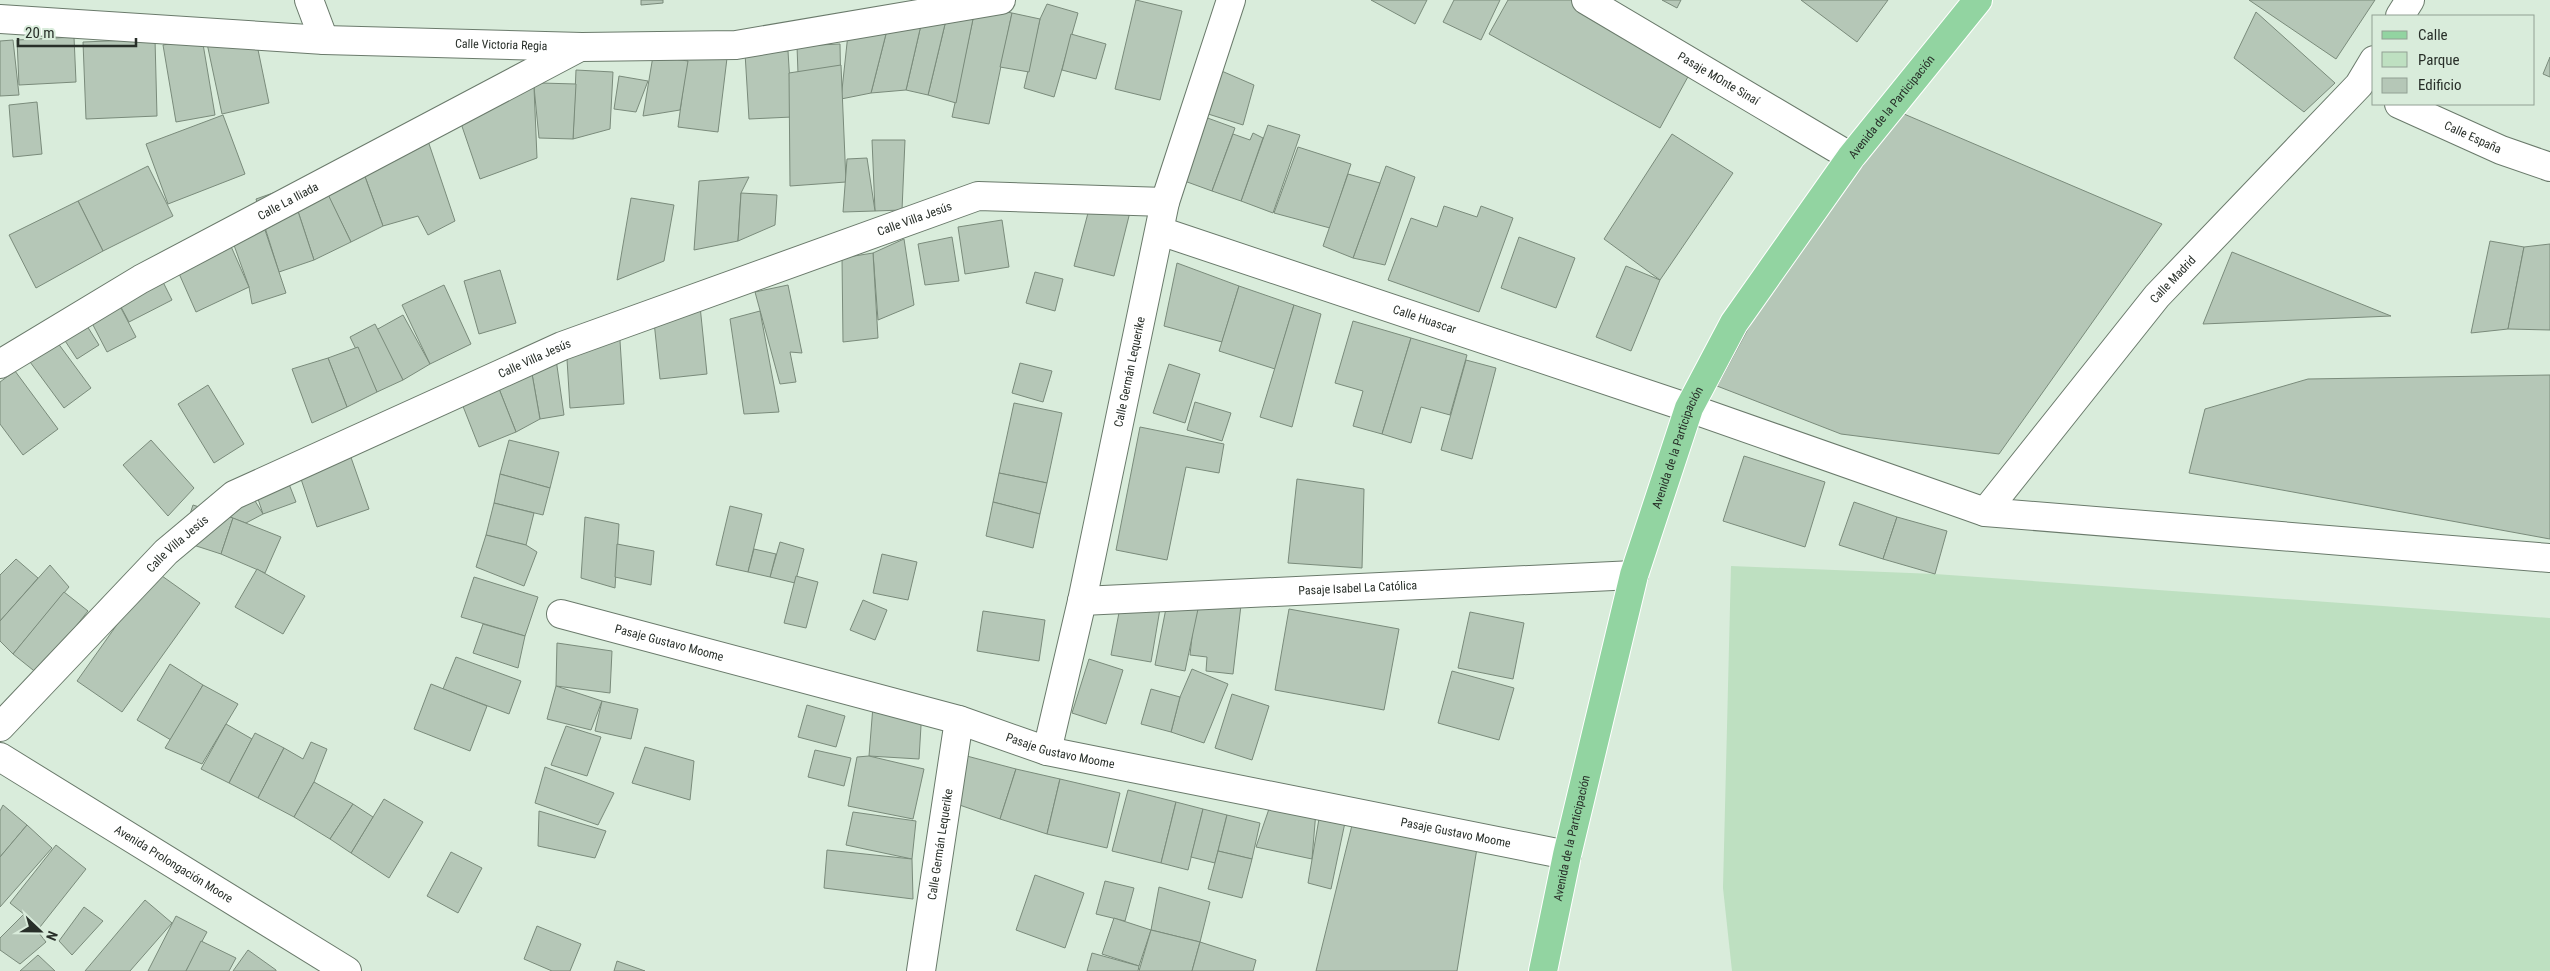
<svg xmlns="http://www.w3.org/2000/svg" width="2550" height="971" font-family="'Roboto Condensed',sans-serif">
<rect width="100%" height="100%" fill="#d9ecdb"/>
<polygon fill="#bee0c1" points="1731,566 1935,574 2550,618 2550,971 1732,971 1723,888"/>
<g fill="#b5c7b7" stroke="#7a8b7b">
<polygon points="641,0 663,0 663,3 641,5"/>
<polygon points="1136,0 1182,11 1160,100 1115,89"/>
<polygon points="1371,0 1427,0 1415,24"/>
<polygon points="1454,0 1500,0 1481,40 1443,22"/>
<polygon points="1508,0 1584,0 1696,62 1660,128 1489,34"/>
<polygon points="1662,0 1681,0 1677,8"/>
<polygon points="1801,0 1888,0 1857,42"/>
<polygon points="2249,0 2375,0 2336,59"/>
<polygon points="1047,4 1078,13 1054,97 1024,88 1040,19"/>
<polygon points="976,5 1012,13 989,124 952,117"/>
<polygon points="2256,12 2335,83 2304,112 2234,58"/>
<polygon points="1012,13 1040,19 1029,72 1000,67"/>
<polygon points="973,19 956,103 928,95 946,20"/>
<polygon points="946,20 928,95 906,90 921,25"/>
<polygon points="921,25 906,90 871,93 887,30"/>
<polygon points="887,30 871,93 841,99 848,34"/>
<polygon points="205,34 256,40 269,103 222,114"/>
<polygon points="1071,34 1106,44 1096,79 1062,70"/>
<polygon points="74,37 76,82 19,85 17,40"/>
<polygon points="202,38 215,115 176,122 163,45"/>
<polygon points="155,39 157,116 86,119 83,42"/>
<polygon points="13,40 19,95 0,96 0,41"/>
<polygon points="840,44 841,99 799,101 797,46"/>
<polygon points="689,45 728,50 718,132 678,127"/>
<polygon points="788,51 792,117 749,119 745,53"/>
<polygon points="653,56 688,61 680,110 643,116"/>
<polygon points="2550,57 2550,77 2543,74"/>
<polygon points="841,65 846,182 790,186 789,73"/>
<polygon points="1210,66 1254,85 1243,125 1205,113"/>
<polygon points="576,70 613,72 610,129 573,139"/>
<polygon points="619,76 648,81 636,112 614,109"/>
<polygon points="541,83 576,84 573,139 539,138 534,87"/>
<polygon points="534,87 537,158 480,179 454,103"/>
<polygon points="37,102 42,154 13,157 9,105"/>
<polygon points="1897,111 2162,224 1999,454 1841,434 1717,386 1769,290"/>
<polygon points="223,115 245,174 168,204 146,144"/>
<polygon points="1202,116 1235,128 1212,191 1179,179"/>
<polygon points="1268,125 1300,135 1273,213 1241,201"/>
<polygon points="423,126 455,221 428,235 418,216 383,226 356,152"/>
<polygon points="1253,133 1263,138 1241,201 1212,191 1233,134 1250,140"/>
<polygon points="1672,134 1733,173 1660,280 1604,239"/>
<polygon points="872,140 905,140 902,210 875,211"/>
<polygon points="1298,147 1351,164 1330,228 1274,213"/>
<polygon points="356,152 383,226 351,242 318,175"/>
<polygon points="867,158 875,211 843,212 847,159"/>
<polygon points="148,166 173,216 103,251 78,201"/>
<polygon points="1386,166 1415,177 1385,265 1353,258"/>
<polygon points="1348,174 1380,183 1353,258 1323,246"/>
<polygon points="749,177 741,193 738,241 694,250 699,181"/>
<polygon points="322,182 351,242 314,260 290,187"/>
<polygon points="290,187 314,260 279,272 256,199"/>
<polygon points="741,193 777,195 775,225 738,241"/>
<polygon points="1093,194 1132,204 1114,276 1074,266"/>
<polygon points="631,198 674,205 664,261 617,280"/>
<polygon points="78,201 103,251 36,288 9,235"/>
<polygon points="1444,206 1477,217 1481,206 1513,218 1479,312 1388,280 1411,218 1437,227"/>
<polygon points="258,209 286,293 252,304 249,287 225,220"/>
<polygon points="1002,220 1009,267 965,274 958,227"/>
<polygon points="222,226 249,287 196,312 169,251"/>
<polygon points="952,237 959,281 925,285 918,244"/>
<polygon points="1519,237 1575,258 1556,308 1501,288"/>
<polygon points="904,239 914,305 878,320 873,253"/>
<polygon points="2490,241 2524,247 2508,329 2471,333"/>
<polygon points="2550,244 2550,330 2508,329 2524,247"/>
<polygon points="2232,252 2391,316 2203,324"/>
<polygon points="873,253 878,338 843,342 842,258"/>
<polygon points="153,262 172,300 129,322 109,285"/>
<polygon points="1177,263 1239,286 1222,342 1164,326"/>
<polygon points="1626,266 1660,280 1631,351 1596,337"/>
<polygon points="500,270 516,323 479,334 464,281"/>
<polygon points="1035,272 1063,279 1055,311 1026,303"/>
<polygon points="109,285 136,337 107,352 80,300"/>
<polygon points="444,285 471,344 430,364 402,305"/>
<polygon points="788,285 802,353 790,352 796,382 780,384 755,292"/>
<polygon points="1239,286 1294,305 1275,369 1219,351"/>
<polygon points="1294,305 1321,314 1292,427 1260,417"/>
<polygon points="700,306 707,374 660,379 653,312"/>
<polygon points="77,310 99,345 77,359 54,324"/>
<polygon points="760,311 779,412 744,414 730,319"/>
<polygon points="403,315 430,364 403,380 376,330"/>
<polygon points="1353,321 1411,338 1382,434 1353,426 1363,391 1335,383"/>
<polygon points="375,324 403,380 377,392 350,337"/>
<polygon points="619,325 624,404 570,408 566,343"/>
<polygon points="46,327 91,388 64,408 19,347"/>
<polygon points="1411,338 1467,355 1450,415 1421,407 1411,443 1382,434"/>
<polygon points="358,347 377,392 347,407 328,358"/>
<polygon points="555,352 564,415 540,419 529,357"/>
<polygon points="529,357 540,419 516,432 492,371"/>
<polygon points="328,358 347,407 312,423 292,369"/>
<polygon points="1466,360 1496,368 1472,459 1441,450"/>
<polygon points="1020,363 1052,371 1043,402 1012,393"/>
<polygon points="1169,364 1200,374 1185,423 1153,413"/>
<polygon points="15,371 58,429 23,455 0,424 0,382"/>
<polygon points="492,371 516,432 479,447 455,386"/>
<polygon points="2550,375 2550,539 2189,473 2205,409 2308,379"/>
<polygon points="208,385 244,444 214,463 178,404"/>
<polygon points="1195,402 1231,413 1222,441 1187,430"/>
<polygon points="1014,403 1062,413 1047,483 999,473"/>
<polygon points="1140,427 1224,444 1219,473 1186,467 1167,560 1116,550"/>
<polygon points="151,440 194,488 168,516 123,465"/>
<polygon points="509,440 559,452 550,488 500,474"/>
<polygon points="347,446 369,509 317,527 296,464"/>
<polygon points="1744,456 1825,482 1805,547 1723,521"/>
<polygon points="282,466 296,502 263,514 251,478"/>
<polygon points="999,473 1047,483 1040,514 993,502"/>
<polygon points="500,474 550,488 543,515 494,503"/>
<polygon points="1297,479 1364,489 1362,568 1288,563"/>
<polygon points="244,483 263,514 246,523 226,516"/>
<polygon points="993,502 1040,514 1033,548 986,536"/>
<polygon points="1854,502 1897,517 1883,559 1839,545"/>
<polygon points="494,503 534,513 526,545 486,535"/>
<polygon points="193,505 233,518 221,554 181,541"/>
<polygon points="730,506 762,514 748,572 716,565"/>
<polygon points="585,517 619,524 615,588 581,578"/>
<polygon points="1897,517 1947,531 1935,574 1883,559"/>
<polygon points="233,518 281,537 265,573 221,554"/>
<polygon points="486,535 526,545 537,552 524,586 476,567"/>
<polygon points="780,542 804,549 795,583 770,577"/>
<polygon points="617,544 654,551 651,585 615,577"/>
<polygon points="754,549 776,554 770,577 748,572"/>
<polygon points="882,554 917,562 908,600 873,593"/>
<polygon points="16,559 38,578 0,621 0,575"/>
<polygon points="50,565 69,587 13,654 0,641 0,621"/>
<polygon points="257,569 305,596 283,634 235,607"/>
<polygon points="155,571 200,603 122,712 77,681"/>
<polygon points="796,576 818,582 806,628 784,623"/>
<polygon points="474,577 538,597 525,636 461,617"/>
<polygon points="64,592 88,611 38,674 13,654"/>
<polygon points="863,600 887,610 875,640 850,630"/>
<polygon points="1196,600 1241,605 1233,674 1206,671 1207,657 1190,655"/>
<polygon points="1121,602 1160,609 1151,662 1111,655"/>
<polygon points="1167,603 1198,609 1185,671 1155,665"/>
<polygon points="1289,609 1399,629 1384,710 1275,690"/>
<polygon points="983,611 1045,620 1039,661 977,651"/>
<polygon points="1470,612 1524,623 1513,679 1458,668"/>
<polygon points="483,624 525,636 518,668 473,653"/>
<polygon points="557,643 612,651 610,693 556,686"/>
<polygon points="456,657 521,681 509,714 443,689"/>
<polygon points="1089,659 1123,670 1106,724 1072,713"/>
<polygon points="170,664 203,685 171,740 137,720"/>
<polygon points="1192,669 1228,684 1204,743 1171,732 1180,697"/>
<polygon points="1452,671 1514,688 1499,740 1438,723"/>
<polygon points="431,684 487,706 470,751 414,729"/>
<polygon points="203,685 238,704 202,764 165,748"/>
<polygon points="556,686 602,701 591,730 547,719"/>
<polygon points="1151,689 1180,697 1171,732 1141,724"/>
<polygon points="1232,694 1269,706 1252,760 1215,748"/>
<polygon points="602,701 638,709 631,739 595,731"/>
<polygon points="807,705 845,716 836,747 798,737"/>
<polygon points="873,706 922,709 919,759 869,756"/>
<polygon points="226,724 252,739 229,783 201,769"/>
<polygon points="566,726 601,737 587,776 551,765"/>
<polygon points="255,733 284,748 258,798 229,783"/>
<polygon points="311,742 327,749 314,782 294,817 258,798 284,748 303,759"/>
<polygon points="645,747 694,761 690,800 632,783"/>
<polygon points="815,750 851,758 844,786 808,777"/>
<polygon points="963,755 1016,769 1000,819 948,801"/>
<polygon points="869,756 924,769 913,819 848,806 857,757"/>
<polygon points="545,767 614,793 598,825 535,803"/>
<polygon points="1016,769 1060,779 1047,834 1000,819"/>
<polygon points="1060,779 1120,793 1107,848 1047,834"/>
<polygon points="314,782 353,804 330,839 294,817"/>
<polygon points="1128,790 1176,802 1161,863 1112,851"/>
<polygon points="384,799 423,822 389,878 351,853"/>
<polygon points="1272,800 1316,811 1312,859 1256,847"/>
<polygon points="1176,802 1203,809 1188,870 1161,863"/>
<polygon points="353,804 373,817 351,853 330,839"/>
<polygon points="3,805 27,825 0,857 0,811"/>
<polygon points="1321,807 1347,813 1331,889 1308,883"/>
<polygon points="1203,809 1227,815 1215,863 1191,857"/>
<polygon points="539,811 606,831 595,858 538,846"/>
<polygon points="853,812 916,821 912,859 846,845"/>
<polygon points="1227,815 1260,823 1252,859 1218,851"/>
<polygon points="1354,817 1478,842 1457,971 1316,971"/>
<polygon points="27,825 52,848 0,907 0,857"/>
<polygon points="56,845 86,869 40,927 10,903"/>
<polygon points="827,850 912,859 913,899 824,888"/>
<polygon points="1218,851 1252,859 1242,898 1208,889"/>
<polygon points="451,852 482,868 458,913 427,896"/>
<polygon points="1035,875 1084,893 1065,948 1016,930"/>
<polygon points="1105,881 1134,888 1125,921 1096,914"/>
<polygon points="1159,887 1210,902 1200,942 1151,930"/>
<polygon points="145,900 172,923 130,971 85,971"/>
<polygon points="84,907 103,921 72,955 59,941"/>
<polygon points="24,914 46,942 20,964 0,950 0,938"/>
<polygon points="176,916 207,932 186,971 148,971"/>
<polygon points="1114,918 1151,930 1139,966 1102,954"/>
<polygon points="537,926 581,944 570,971 552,971 524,959"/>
<polygon points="1151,930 1200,942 1192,971 1139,971"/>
<polygon points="201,941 236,958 229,971 186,971"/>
<polygon points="1200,942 1256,960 1253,971 1192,971"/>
<polygon points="248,950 276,970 276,971 233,971"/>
<polygon points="1092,953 1139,966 1138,971 1087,971"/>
<polygon points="38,955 55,971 20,971"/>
<polygon points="617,961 645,971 614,971"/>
</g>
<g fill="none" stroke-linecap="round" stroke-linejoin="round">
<defs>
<g id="minor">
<polyline points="309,0 324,40"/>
<path id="s1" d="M 1586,0 L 1851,157"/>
<polyline points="2400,16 2410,0"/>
<path id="s2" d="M 0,19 L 324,40 L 582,47 L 736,45 L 1001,0"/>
<path id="s3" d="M 2399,104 L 2501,150 L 2550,167"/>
<path id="s4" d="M 1160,231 L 1689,408 L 1985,512 L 2550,558"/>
<path id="s5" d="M 0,364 L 141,279 L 580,47"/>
<path id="s6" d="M 1985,512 L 2157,296 L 2359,85 L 2374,60"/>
<path id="s7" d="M 1082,601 L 1634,575"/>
<path id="s8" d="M 561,614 L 959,720 L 1047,751 L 1567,855"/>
<path id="s9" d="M 0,727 L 166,552 L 234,495 L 562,346 L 978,196 L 1165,202"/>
<path id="s10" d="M 1047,751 L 1082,601 L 1165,202 L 1231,0"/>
<path id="s11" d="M 0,757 L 347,971"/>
<path id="s12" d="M 921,971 L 959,720"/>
</g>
<g id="major">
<path id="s13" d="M 1543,971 L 1567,855 L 1634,575 L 1689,408 L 1734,323 L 1851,157 L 1978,0"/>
</g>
</defs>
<use href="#minor" stroke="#6a7a6b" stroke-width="30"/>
<use href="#major" stroke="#fff" stroke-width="30"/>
<use href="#minor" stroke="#fff" stroke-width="28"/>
<use href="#major" stroke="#92d4a1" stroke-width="28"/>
</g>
<g text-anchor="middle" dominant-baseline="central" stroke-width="5" stroke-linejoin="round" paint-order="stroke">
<g font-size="12" fill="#282f29" stroke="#d9ecdb">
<text stroke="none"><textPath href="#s2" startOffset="502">Calle Victoria Regia</textPath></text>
<text stroke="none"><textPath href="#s1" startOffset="154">Pasaje MOnte Sinaí</textPath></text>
<text stroke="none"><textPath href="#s13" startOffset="946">Avenida de la Participación</textPath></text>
<text stroke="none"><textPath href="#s3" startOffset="81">Calle España</textPath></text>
<text stroke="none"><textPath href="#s5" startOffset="331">Calle La Iliada</textPath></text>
<text stroke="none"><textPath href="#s9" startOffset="1065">Calle Villa Jesús</textPath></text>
<text stroke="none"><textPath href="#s6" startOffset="299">Calle Madrid</textPath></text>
<text stroke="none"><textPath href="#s4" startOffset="279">Calle Huascar</textPath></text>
<text stroke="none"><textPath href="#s9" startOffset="660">Calle Villa Jesús</textPath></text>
<text stroke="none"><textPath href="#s10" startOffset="388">Calle Germán Lequerike</textPath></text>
<text stroke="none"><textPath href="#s13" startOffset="541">Avenida de la Participación</textPath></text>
<text stroke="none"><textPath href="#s9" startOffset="255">Calle Villa Jesús</textPath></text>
<text stroke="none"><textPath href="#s7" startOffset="276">Pasaje Isabel La Católica</textPath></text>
<text stroke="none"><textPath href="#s8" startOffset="112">Pasaje Gustavo Moome</textPath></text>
<text stroke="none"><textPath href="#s8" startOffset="518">Pasaje Gustavo Moome</textPath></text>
<text stroke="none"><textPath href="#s8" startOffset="922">Pasaje Gustavo Moome</textPath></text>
<text stroke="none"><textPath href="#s13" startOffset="136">Avenida de la Participación</textPath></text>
<text stroke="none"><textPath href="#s12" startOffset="128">Calle Germán Lequerike</textPath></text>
<text stroke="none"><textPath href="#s11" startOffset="204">Avenida Prolongación Moore</textPath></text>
</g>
</g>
<rect x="2372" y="15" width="162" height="90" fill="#d9ecdb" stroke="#92a094"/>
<rect x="2382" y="31" width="25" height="8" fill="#92d4a1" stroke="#92a094"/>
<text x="2418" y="40" font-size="15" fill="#282f29">Calle</text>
<rect x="2382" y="52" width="25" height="15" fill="#bee0c1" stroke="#92a094"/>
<text x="2418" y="65" font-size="15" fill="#282f29">Parque</text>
<rect x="2382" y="78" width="25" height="15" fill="#b5c7b7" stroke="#92a094"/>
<text x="2418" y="90" font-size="15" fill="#282f29">Edificio</text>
<g transform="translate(40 931) rotate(112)" stroke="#d9ecdb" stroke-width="4" paint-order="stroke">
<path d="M0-4L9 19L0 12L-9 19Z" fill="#282f29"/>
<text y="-8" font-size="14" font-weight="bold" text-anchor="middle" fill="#282f29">N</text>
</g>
<path d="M18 38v8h118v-8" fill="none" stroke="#282f29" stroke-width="2.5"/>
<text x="25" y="38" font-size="15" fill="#282f29" stroke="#d9ecdb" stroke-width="4" paint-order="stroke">20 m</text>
</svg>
